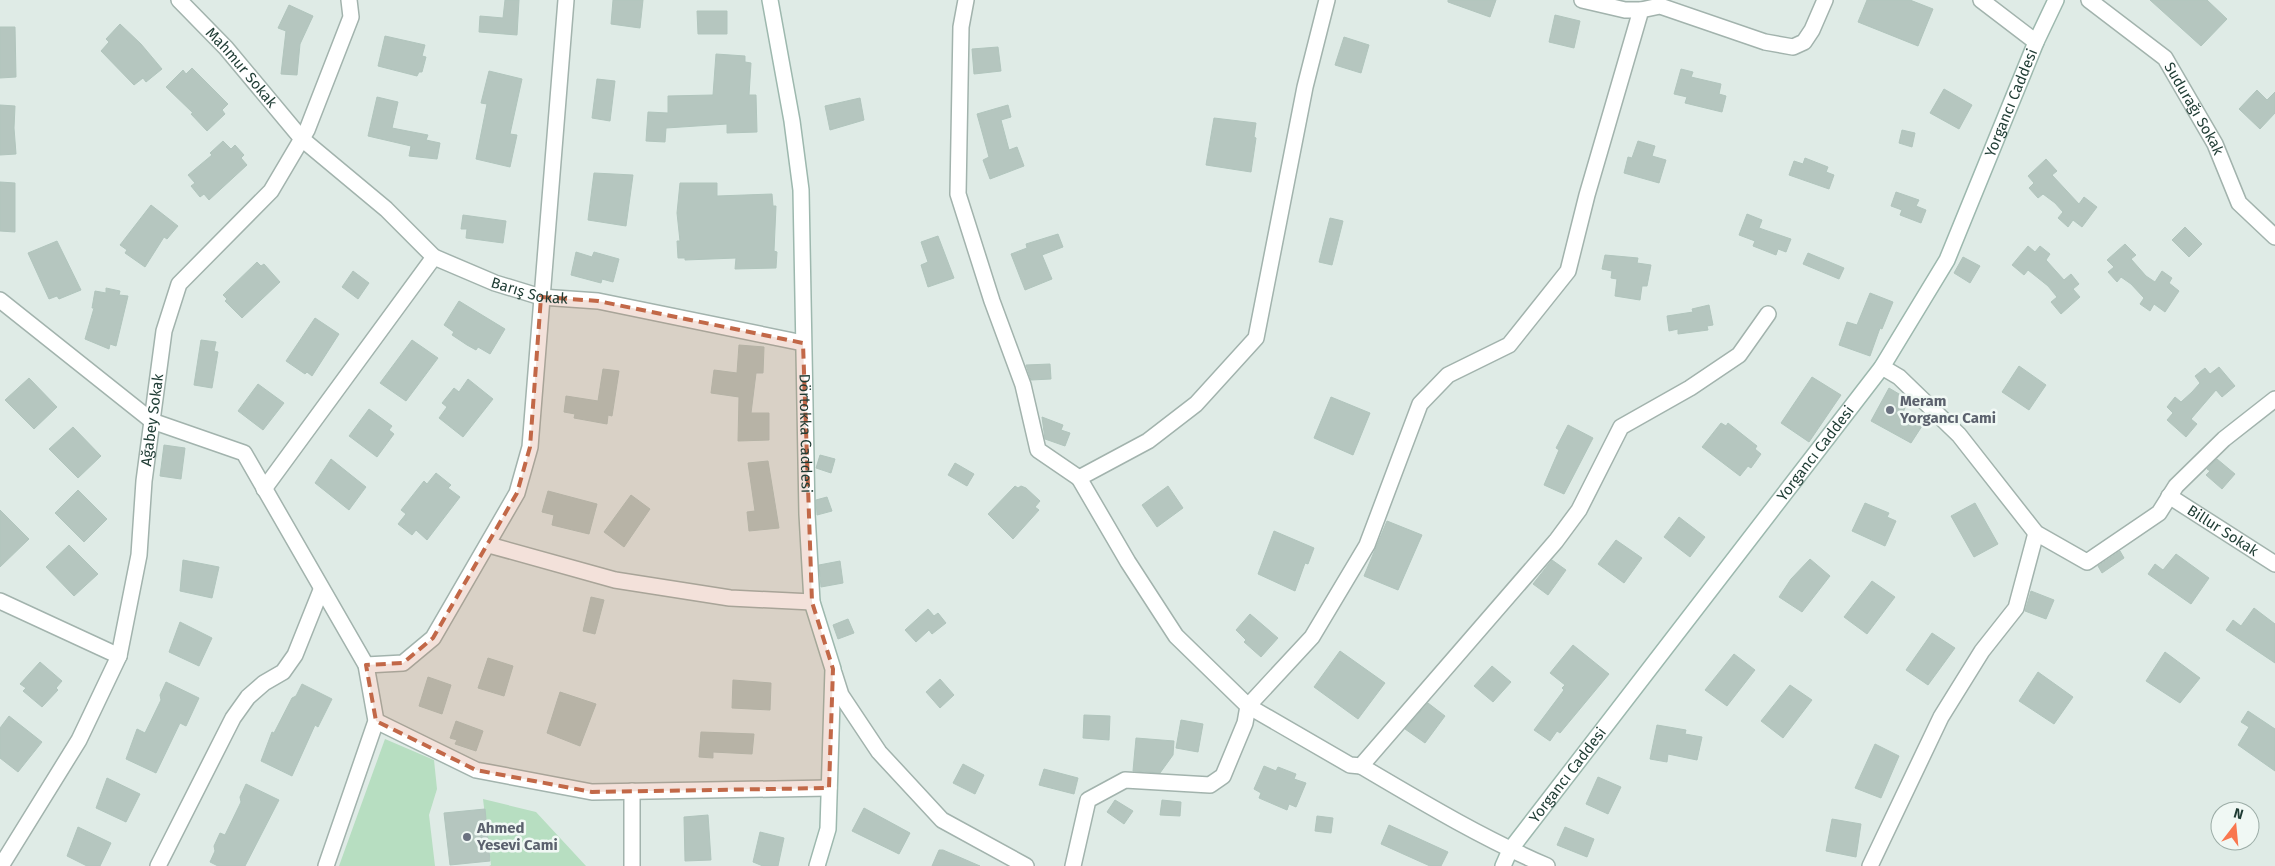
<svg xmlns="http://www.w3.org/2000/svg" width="2275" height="866" font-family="'Fira Sans',sans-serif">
<rect width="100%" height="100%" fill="#dfebe6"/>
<g fill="#b7dec1">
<polygon points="385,739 434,760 437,789 429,815 435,866 339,866"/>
<polygon points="483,799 536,812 586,866 489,866 491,865"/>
</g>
<g fill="#b5c6bf" stroke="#b1c5bd">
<polygon points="505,0 519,0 517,35 479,32 480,16 503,18"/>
<polygon points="613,0 643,0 640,28 611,24"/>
<polygon points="1448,0 1496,0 1490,17 1448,2"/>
<polygon points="1867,0 1910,0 1933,9 1918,46 1858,22"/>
<polygon points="2150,0 2207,0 2227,19 2201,46"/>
<polygon points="289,5 313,16 300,44 297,75 281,74 286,31 278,28"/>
<polygon points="697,11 727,11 727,34 698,34"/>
<polygon points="1555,15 1580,21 1574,48 1549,42"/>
<polygon points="120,24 141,44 162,69 146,82 143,78 134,85 101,51 109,42 106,39"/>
<polygon points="0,27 15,27 16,77 0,78"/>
<polygon points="385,36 425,45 422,56 426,57 422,72 419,72 417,76 378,66"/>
<polygon points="1344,37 1369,45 1361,73 1335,65"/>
<polygon points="998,47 1001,71 974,74 972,49"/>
<polygon points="716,54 745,56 745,62 751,63 749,95 756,95 757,132 727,133 727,124 666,128 665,142 646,141 648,112 668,113 668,96 713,95"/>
<polygon points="192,68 228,104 222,110 225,114 207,131 191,114 193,113 166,87 183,70 186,74"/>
<polygon points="1681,69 1693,72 1691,77 1721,84 1719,94 1726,96 1722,112 1685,103 1687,97 1674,94"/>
<polygon points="489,71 522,79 510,134 517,135 510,167 476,159 487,104 481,103"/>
<polygon points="597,79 615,81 610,121 592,118"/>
<polygon points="1944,89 1972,105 1959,129 1930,113"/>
<polygon points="2257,90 2267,100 2275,92 2275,113 2260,129 2239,109"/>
<polygon points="377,97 398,102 392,128 428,135 426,140 440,143 437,159 409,156 411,146 368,136"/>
<polygon points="860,98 864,120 830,130 825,106"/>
<polygon points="0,105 15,106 14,128 16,154 0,155"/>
<polygon points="1008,105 1011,117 1001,120 1009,150 1017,147 1024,166 990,179 983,160 989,157 977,114"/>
<polygon points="1214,118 1256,123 1254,137 1256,138 1251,172 1206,165"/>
<polygon points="1902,130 1915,133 1912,147 1899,143"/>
<polygon points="223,141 231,149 235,145 244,155 241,158 247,165 209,200 204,194 200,197 191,186 195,183 188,175 212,155 210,153"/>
<polygon points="1638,141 1655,146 1652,156 1666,160 1659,183 1624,173 1628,157 1632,158"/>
<polygon points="1805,158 1828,167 1826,172 1834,175 1829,189 1789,175 1794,161 1803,164"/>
<polygon points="2046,159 2057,171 2052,175 2079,204 2084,197 2097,207 2082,227 2073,220 2068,227 2058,218 2063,212 2055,203 2043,194 2038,198 2029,188 2034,183 2028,176"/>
<polygon points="594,173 633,175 626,226 588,220"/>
<polygon points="0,182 15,183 15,232 0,231"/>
<polygon points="680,183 717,183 717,196 772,194 773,206 776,206 774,251 777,252 776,268 735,269 736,258 685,260 685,258 678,258 677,241 680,241 677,213"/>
<polygon points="1896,192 1919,200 1916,206 1926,210 1921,223 1900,215 1902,210 1891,206"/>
<polygon points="151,205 178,226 167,239 164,237 145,267 125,253 127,250 120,245"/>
<polygon points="1747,214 1762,220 1759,228 1791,239 1786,252 1778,249 1776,255 1753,246 1755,241 1739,235"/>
<polygon points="463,215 506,221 503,243 466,238 467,229 461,229"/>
<polygon points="1330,218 1343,221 1332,265 1319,262"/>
<polygon points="2185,227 2202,244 2189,257 2172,240"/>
<polygon points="1058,234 1063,247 1042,255 1052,279 1025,290 1011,254 1027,248 1026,244"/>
<polygon points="938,236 954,278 928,287 921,265 928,262 921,242"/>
<polygon points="57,241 81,290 59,299 57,296 49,299 28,253"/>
<polygon points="2125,244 2136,255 2131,259 2146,276 2155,282 2162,271 2172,278 2169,283 2179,291 2165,312 2154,304 2150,311 2140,304 2144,298 2131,284 2121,277 2117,282 2108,272 2114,267 2107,260"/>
<polygon points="2028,246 2035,252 2040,246 2050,254 2046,260 2064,280 2071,274 2079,284 2073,289 2080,297 2061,314 2051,302 2057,297 2048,286 2028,270 2024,275 2012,265"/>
<polygon points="576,252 592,257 594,252 619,259 613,282 602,279 601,283 571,275"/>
<polygon points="1808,253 1844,268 1839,279 1803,264"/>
<polygon points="1605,255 1638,258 1637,263 1651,265 1647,286 1642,286 1640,300 1615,296 1617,279 1611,278 1612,271 1602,269"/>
<polygon points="1963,257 1980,266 1970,283 1954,273"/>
<polygon points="257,262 261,266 264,264 280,282 242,318 225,301 227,299 223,295"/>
<polygon points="353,271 369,283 358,299 342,287"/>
<polygon points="106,288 120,291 119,295 128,296 116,346 110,344 109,349 85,339 94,308 92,308 95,291 106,293"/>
<polygon points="1870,293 1893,302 1882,329 1880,328 1870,356 1839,345 1847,322 1857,325"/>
<polygon points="459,301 505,329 490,354 478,347 476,350 467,345 452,335 454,332 444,325"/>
<polygon points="1709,305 1713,325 1707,326 1708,330 1678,334 1678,329 1669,331 1667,316 1693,312 1692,309"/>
<polygon points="315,318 339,334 312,376 307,372 305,374 286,361"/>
<polygon points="201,340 216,342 214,351 218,352 212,388 194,385"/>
<polygon points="412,340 438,358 406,401 380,383"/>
<polygon points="739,345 764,347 763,373 756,373 751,413 769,413 769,440 738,441 739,397 711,393 714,370 737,373"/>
<polygon points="1050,364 1051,379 1031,380 1026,365"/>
<polygon points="2019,366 2046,385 2029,410 2002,392"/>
<polygon points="2219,367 2235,386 2222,397 2216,390 2191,419 2197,424 2186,437 2167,420 2173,413 2167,407 2175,397 2181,402 2192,392 2200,383 2195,376 2205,368 2210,374"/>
<polygon points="603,369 619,371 612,416 608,415 607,424 574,418 575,414 564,412 566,396 598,401"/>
<polygon points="1812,377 1841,395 1809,442 1781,423"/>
<polygon points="29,378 57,407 34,429 5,400"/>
<polygon points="468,379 493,399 463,437 439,418 447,407 442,403 454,388 459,392"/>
<polygon points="258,384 284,403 263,430 238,411"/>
<polygon points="1889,388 1909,400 1902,414 1922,426 1911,443 1871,421"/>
<polygon points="1331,397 1370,413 1353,455 1314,438"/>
<polygon points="369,409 392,426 389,430 394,434 377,457 349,436"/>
<polygon points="1042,417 1063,425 1061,430 1070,433 1065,446 1045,439"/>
<polygon points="1721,423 1726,426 1728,423 1757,446 1755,449 1761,454 1751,468 1748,466 1740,476 1702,447"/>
<polygon points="1568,425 1593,438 1564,494 1544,485 1559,450 1556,448"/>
<polygon points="73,427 101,456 78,478 49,449"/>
<polygon points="164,445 185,448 181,479 160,476"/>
<polygon points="820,455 835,459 831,473 816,468"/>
<polygon points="331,459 366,487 349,510 315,483"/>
<polygon points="2217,459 2235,474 2222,489 2206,475 2210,471 2207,469"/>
<polygon points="768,461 779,528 749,531 747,512 755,511 748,463"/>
<polygon points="955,463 974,474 967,486 948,475"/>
<polygon points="436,473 451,485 448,488 460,497 427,540 416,530 412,535 398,524 406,514 401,510 424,481 427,484"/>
<polygon points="1015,486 1018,488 1021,486 1026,488 1040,501 1035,507 1039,510 1013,539 988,514"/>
<polygon points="1168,486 1183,508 1157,527 1142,505"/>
<polygon points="78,490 107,519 84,542 55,513"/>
<polygon points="548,491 597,504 589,534 552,525 554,515 542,512"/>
<polygon points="631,495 650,509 624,547 604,532"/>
<polygon points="827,497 832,511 817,515 816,500"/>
<polygon points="1865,503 1889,513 1887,517 1896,521 1885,546 1852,531"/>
<polygon points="1975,503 1998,544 1974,557 1951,516"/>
<polygon points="0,510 29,539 0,567"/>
<polygon points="1679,517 1705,537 1690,557 1664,537"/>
<polygon points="1387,521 1422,535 1398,590 1364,576"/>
<polygon points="1274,531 1314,548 1308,564 1305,563 1295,591 1258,574"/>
<polygon points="1616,540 1642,558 1624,583 1598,564"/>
<polygon points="69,545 98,574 74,596 46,567"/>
<polygon points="2120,551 2124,558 2102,573 2098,566"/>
<polygon points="2176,554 2209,578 2191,604 2148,574 2155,564 2163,570"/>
<polygon points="1810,559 1830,576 1802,612 1779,597 1791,579"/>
<polygon points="183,560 219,567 212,598 180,591"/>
<polygon points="1552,560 1566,570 1548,595 1533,584"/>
<polygon points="840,561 843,583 821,587 819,565"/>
<polygon points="1872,581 1895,597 1867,634 1844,617"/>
<polygon points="2031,591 2054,600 2046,619 2025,611"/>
<polygon points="591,597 604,600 595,634 583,631"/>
<polygon points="2254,608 2275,624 2275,663 2226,630 2233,620 2241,626"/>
<polygon points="928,609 934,616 938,613 946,623 932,634 929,630 916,642 905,630"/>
<polygon points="1250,614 1278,638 1261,657 1244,642 1246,640 1236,630"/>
<polygon points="848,619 854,633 838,639 833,625"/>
<polygon points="180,622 212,638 199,666 169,652"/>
<polygon points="1932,633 1955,648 1928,685 1906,670"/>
<polygon points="1573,645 1609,674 1560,733 1557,731 1550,741 1534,730 1564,690 1562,688 1565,685 1550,673"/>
<polygon points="1340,651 1385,683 1358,719 1314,687"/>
<polygon points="2165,652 2200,678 2180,703 2146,681"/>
<polygon points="1734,654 1755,670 1727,706 1705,690"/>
<polygon points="488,658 513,666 504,696 478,688"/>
<polygon points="40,662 62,681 56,688 58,690 42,707 23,691 26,688 20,684"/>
<polygon points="1492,666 1511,682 1493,702 1474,686"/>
<polygon points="2038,672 2073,697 2054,724 2019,701"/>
<polygon points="428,677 451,685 442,714 419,706"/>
<polygon points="940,679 954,695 940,708 926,692"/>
<polygon points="733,680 771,683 770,710 732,708"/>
<polygon points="166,682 199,698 186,726 180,723 156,773 126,759 137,729 145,733 161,700 160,695"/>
<polygon points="302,684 332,699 318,727 315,725 292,776 261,761 272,732 274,733 292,698 296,696"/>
<polygon points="1790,685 1812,700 1783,738 1761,721"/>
<polygon points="560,692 596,704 580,746 547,733"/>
<polygon points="1428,703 1445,716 1425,743 1405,729"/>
<polygon points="2248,711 2275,729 2275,771 2238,745 2249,727 2241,722"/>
<polygon points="1084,715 1110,716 1109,740 1083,738"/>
<polygon points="9,716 42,742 18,772 0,758 0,728"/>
<polygon points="1181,720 1203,724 1198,752 1176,748"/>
<polygon points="456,721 483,731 476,751 455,744 457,740 450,738"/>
<polygon points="1657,725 1686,730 1685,734 1702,737 1697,760 1668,754 1667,762 1650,759"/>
<polygon points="701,732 754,734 752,754 713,752 713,758 699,757"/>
<polygon points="1136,738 1174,741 1173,755 1160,773 1133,771"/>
<polygon points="1875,744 1899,756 1881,798 1855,788"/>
<polygon points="963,764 984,775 975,794 953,783"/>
<polygon points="1264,766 1276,771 1278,767 1296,774 1294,779 1306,783 1296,807 1289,804 1287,810 1259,798 1261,793 1254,789"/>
<polygon points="1044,769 1078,778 1074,794 1039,785"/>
<polygon points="1598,777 1621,787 1608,814 1586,804"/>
<polygon points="107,778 140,794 126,822 96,808"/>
<polygon points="246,784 279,800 245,866 218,866 210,862 215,851 214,846 220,833 225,835 241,802 240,797"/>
<polygon points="1115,800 1133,811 1124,824 1107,812"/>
<polygon points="1162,800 1181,802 1180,816 1160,815"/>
<polygon points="864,808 910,833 899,854 852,831"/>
<polygon points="485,809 490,861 450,865 444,813"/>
<polygon points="708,815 711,860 685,861 684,817"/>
<polygon points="1317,816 1333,818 1331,833 1315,831"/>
<polygon points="1832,819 1861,824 1856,857 1826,851"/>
<polygon points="1389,825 1448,852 1441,866 1430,866 1381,844"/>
<polygon points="78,827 111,843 100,866 87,866 67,856"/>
<polygon points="1565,827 1594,839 1587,857 1557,845"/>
<polygon points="760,832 784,838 778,866 763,866 753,862"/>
<polygon points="939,850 943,850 980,866 932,866"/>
</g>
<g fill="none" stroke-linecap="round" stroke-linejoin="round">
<defs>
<g id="street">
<path id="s1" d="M 179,0 L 226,48 L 302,139 L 386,209 L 434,257 L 495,283 L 541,297 L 598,301 L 803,343"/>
<polyline points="966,0 961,27 958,194 992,301 1023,385 1038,450 1079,478"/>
<polyline points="1582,0 1625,10 1641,10"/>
<polyline points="1981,0 2036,42"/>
<path id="s2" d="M 2089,0 L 2165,58 L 2215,144 L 2239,203 L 2275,237"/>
<polyline points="0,300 152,421 244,453 366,665 376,721 326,866"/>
<polyline points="1768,314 1739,355 1690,388 1621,427 1579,510 1556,541 1361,766 1350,765 1248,706 1312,637 1367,545 1420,404 1448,375 1509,345 1568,271 1587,195 1641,10 1660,6 1765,42 1793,47 1804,42 1812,30 1825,0"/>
<polyline points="1882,367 1899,377 1959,435 2036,533 2087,562 2159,513 2176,486 2224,439 2275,399"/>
<polyline points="264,489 434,257"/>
<path id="s3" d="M 2169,496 L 2275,564"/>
<polyline points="489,545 615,580 730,598 812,602"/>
<polyline points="0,601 119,656"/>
<polyline points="366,665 403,663 433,638 517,493 530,447 566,0"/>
<polyline points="834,673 841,695 879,752 942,820 1026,866"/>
<polyline points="376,721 476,770 592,792 829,788"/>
<path d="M 1361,766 C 1422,802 1482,838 1547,866"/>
<path id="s4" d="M 1,866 L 79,740 L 119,656 L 139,555 L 144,481 L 164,331 L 179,284 L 271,191 L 307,130 L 351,17 L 349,0"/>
<polyline points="158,866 233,718 248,697 264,683 283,672 295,655 321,590"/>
<polyline points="632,866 632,791"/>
<polyline points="1073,866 1088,800 1125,780 1210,785 1223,776 1245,723 1248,706 1176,636 1128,562 1079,478 1148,441 1196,404 1256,338 1305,87 1327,0"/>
<polyline points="1870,866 1941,717 1982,651 2016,608 2036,533"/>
</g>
<g id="secondary">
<path id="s5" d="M 770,0 L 792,121 L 801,190 L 807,514 L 812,602 L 833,669 L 828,829 L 817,866"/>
<path id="s6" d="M 1503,866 L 1510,850 L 1882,367 L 1947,260 L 2036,42 L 2056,0"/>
</g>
</defs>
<use href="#street" stroke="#a2b3ad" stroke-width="18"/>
<use href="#secondary" stroke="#9db8ae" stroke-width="18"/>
<use href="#street" stroke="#fff" stroke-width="15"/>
<use href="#secondary" stroke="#fff" stroke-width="15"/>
</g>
<path fill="#c26848" fill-opacity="0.2" stroke="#c26848" stroke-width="4" stroke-dasharray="10 6" stroke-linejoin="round" d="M 541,297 L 598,301 L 803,343 L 812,602 L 833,669 L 829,788 L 592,792 L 476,770 L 376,721 L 366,665 L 403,663 L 433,638 L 517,493 L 530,447 Z"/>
<g fill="#6b7280" stroke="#f0f8f4" stroke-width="2">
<circle cx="1890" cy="410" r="5"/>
<circle cx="467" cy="837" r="5"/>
</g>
<g text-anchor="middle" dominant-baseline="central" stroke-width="5" stroke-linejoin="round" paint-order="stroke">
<g font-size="15" fill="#1f3c34" stroke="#f0f8f4">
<text stroke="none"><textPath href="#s1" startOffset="92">Mahmur Sokak</textPath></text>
<text stroke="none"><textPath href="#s6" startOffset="922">Yorgancı Caddesi</textPath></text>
<text stroke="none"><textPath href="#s2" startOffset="154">Sudurağı Sokak</textPath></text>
<text stroke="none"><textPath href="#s1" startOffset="465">Barış Sokak</textPath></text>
<text stroke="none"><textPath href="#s4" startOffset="480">Ağabey Sokak</textPath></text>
<text stroke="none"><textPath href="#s5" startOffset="436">Dörtokka Caddesi</textPath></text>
<text stroke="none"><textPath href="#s6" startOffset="518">Yorgancı Caddesi</textPath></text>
<text stroke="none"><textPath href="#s3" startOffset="64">Billur Sokak</textPath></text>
<text stroke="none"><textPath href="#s6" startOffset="112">Yorgancı Caddesi</textPath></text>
</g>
<g font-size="15" font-weight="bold" fill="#5b616d" stroke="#f0f8f4" text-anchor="start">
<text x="1900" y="401">Meram<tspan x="1900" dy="17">Yorgancı Cami</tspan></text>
<text x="477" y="828">Ahmed<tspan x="477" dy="17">Yesevi Cami</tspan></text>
</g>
</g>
<g transform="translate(2235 826) rotate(16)"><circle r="24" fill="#f0f8f4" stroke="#9cada7"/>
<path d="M0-4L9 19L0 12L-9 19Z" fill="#f9774f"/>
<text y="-8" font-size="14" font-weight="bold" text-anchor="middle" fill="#1f3c34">N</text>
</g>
</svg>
